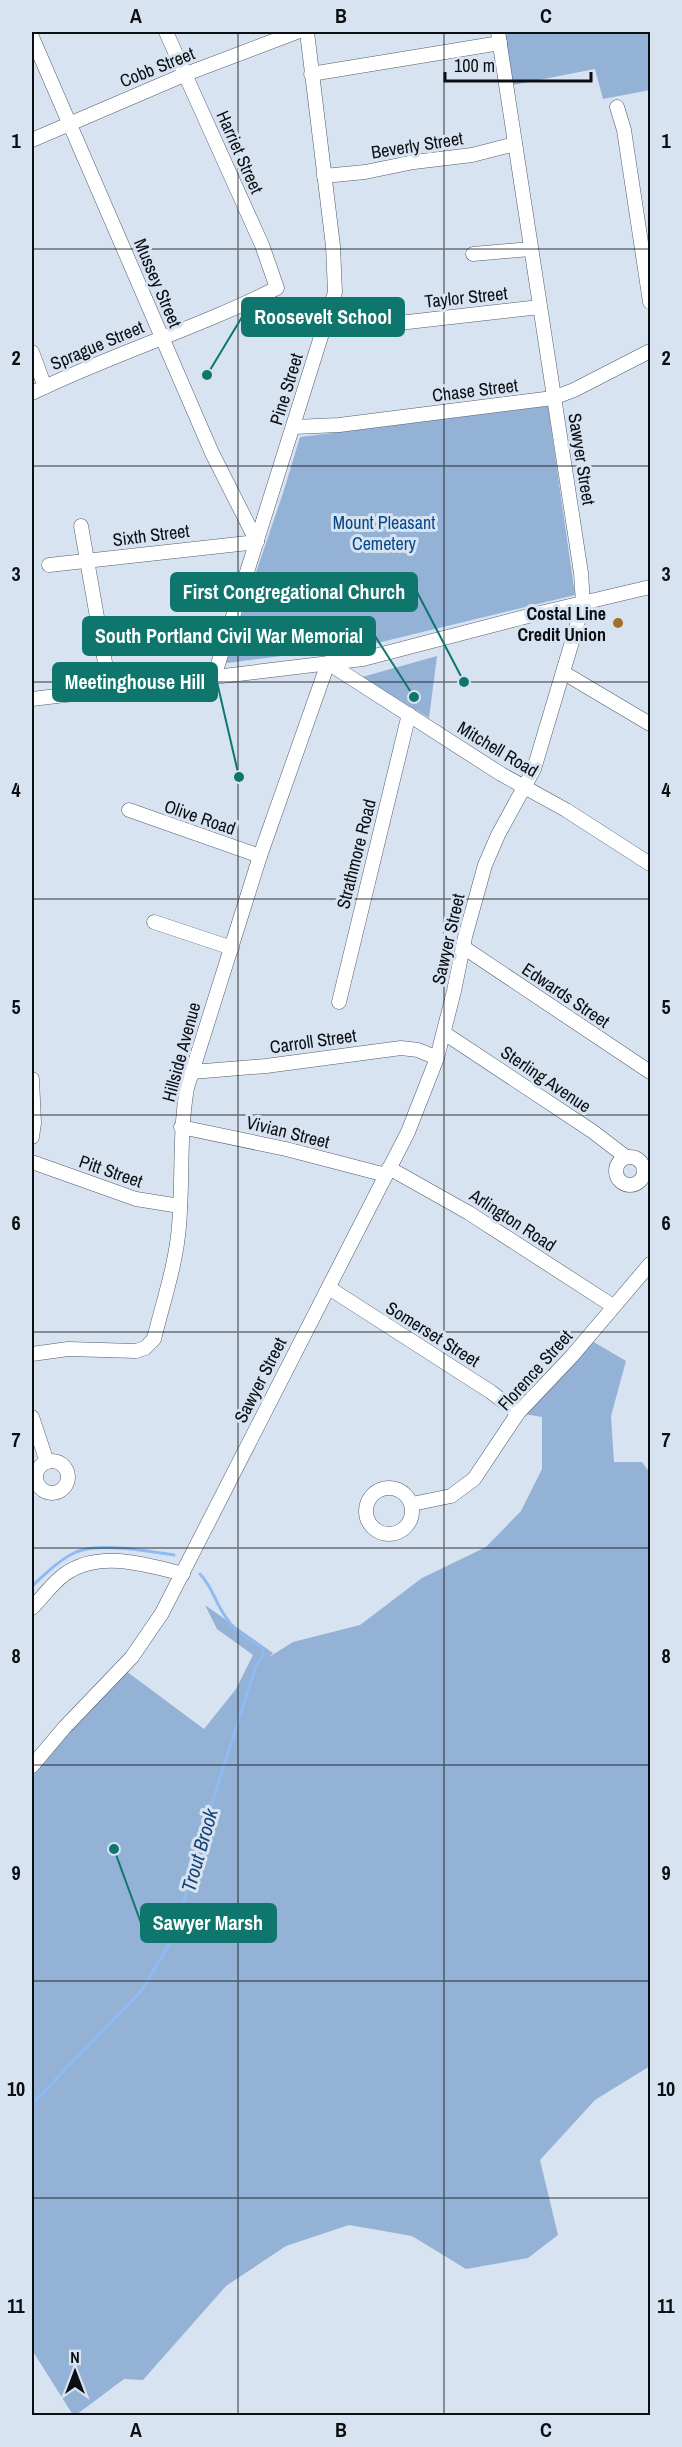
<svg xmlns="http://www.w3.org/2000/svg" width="682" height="2447" font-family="'Archivo Narrow',sans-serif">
<rect width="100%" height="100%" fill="#d8e3f1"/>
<g fill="#94b2d6">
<polygon points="505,32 650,32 650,90 603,99 595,69 513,85"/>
<polygon points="548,406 575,595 369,645 227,663 227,658 284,490 300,437"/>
<polygon points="437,656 429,718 362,677"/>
<polygon points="587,1338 626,1361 611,1416 614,1462 642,1462 650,1473 650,2066 595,2100 540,2160 558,2235 528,2258 466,2269 412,2236 349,2225 286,2246 226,2286 143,2380 124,2379 76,2415 73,2415 32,2350 32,1766 122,1668 204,1729 236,1689 253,1655 217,1629 205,1605 273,1653 269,1657 293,1642 360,1625 422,1578 486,1547 521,1511 542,1469 542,1417 518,1413"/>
</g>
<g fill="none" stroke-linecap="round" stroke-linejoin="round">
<g stroke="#8dbbf2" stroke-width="3">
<path d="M 32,1586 C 45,1574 59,1560 76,1552 C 100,1542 148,1551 174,1555"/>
<path d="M 32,2104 L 142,1990 L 174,1936 L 211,1806 L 256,1666 L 263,1655 L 262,1647 C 248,1640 233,1629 225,1616 C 215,1602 212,1586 200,1574"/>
</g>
<defs>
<g id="minor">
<polyline points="32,37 212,453 257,542 49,565"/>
<polyline points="311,74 500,43"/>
<polyline points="617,107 624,130 650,302"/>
<polyline points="32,140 186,74 297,32"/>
<polyline points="324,176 365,172 414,162 472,155 515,144"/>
<polyline points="473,254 530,249"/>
<polyline points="324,328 390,324 540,307"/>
<polyline points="32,352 45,387"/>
<path d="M 32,393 C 112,354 198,328 277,288 L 262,245 L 166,32"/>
<polyline points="294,427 339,425 553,398 574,390 650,351"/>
<polyline points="81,526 110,691"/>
<polyline points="564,673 650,724"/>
<polyline points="214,677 335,292 333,246 307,32"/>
<polyline points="32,699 363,659 540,613 650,587"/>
<polyline points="129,810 260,856"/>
<polyline points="154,922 232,948"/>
<polyline points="463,947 650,1072"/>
<polyline points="339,1002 409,714"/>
<polyline points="444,1033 592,1131 626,1157"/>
<polyline points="192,1072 266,1066 401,1048 418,1050 437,1058"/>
<polyline points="32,1079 34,1123 32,1137"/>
<polyline points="181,1127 286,1149 386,1175"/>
<circle cx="630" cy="1171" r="14"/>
<polyline points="32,1162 136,1199 180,1206"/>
<polyline points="389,1168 469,1213 613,1306"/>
<polyline points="329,1288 491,1392 518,1413"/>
<path d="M 32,1354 L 68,1349 L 136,1351 L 145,1348 L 154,1339 C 163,1302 176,1265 179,1226 C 183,1180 179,1134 187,1088 L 260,856 L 328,663 L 501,774 L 566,810 L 650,864"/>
<polyline points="32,1417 47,1462"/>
<circle cx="52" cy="1477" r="16"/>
<circle cx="389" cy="1511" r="23"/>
<polyline points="412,1504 451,1496 474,1479 518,1413 572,1356 650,1264"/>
<path d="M 32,1608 C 43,1597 52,1583 65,1574 C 99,1550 145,1564 183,1574"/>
<polyline points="32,1766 64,1728 132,1657 162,1613 408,1132 437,1058 454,991 465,937 485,865 498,835 534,769 580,615 583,603 581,573 498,32"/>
</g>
</defs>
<use href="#minor" stroke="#525c67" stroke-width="15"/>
<use href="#minor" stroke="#fff" stroke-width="14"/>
</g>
<path fill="none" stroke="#0b0f13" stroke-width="1.5" stroke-opacity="0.55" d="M 238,32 L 238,2416M 444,32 L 444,2416M 32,249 L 650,249M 32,466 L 650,466M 32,682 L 650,682M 32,899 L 650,899M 32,1115 L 650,1115M 32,1332 L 650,1332M 32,1548 L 650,1548M 32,1765 L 650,1765M 32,1981 L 650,1981M 32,2198 L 650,2198"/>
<circle fill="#a27026" stroke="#d8e3f1" stroke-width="2" cx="618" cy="623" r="6"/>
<g text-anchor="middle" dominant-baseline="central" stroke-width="6" stroke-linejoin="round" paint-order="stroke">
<g font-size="18" fill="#0b0f13" stroke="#d8e3f1">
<text transform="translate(157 67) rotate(-22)">Cobb Street</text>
<text transform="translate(417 145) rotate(-9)">Beverly Street</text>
<text transform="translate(240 152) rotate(66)">Harriet Street</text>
<text transform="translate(158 283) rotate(67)">Mussey Street</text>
<text transform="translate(466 297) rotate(-6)">Taylor Street</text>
<text transform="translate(97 345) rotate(-23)">Sprague Street</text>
<text transform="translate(286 389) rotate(-73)">Pine Street</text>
<text transform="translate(475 390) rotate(-7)">Chase Street</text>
<text transform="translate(582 459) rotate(81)">Sawyer Street</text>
<text transform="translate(151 535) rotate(-7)">Sixth Street</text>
<text transform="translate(498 749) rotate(31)">Mitchell Road</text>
<text transform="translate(200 817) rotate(19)">Olive Road</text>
<text transform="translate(356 854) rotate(-76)">Strathmore Road</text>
<text transform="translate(448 939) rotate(-77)">Sawyer Street</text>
<text transform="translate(566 995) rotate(34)">Edwards Street</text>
<text transform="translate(313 1041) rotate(-8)">Carroll Street</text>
<text transform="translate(181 1052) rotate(-75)">Hillside Avenue</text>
<text transform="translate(546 1079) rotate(34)">Sterling Avenue</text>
<text transform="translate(288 1132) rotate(14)">Vivian Street</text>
<text transform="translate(111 1171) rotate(19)">Pitt Street</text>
<text transform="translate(513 1220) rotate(33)">Arlington Road</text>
<text transform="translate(433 1334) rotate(32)">Somerset Street</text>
<text transform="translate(535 1370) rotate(-48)">Florence Street</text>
<text transform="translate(260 1380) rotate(-63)">Sawyer Street</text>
</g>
<g font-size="18" fill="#054989" stroke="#d8e3f1">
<text x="384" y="522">Mount Pleasant<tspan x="384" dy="21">Cemetery</tspan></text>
</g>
<g font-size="18" font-weight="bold" fill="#0b0f13" stroke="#d8e3f1" text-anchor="end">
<text x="606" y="613">Costal Line<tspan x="606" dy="21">Credit Union</tspan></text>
</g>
<g font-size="20" font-style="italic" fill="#144274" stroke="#d8e3f1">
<text transform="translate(199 1850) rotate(-74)">Trout Brook</text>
</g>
</g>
<path fill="none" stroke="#0f766e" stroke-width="2" d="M207 375L242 317M464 682L417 592M414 697L375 636M239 777L217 682M114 1849L141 1923"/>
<g fill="#0f766e" stroke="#d8e3f1" stroke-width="2">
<circle cx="207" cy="375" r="6"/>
<circle cx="464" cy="682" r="6"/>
<circle cx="414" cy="697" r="6"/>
<circle cx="239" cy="777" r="6"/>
<circle cx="114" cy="1849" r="6"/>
</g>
<g fill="#0f766e" stroke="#0f766e" stroke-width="2">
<rect x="242" y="298" width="162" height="38" rx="6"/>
<rect x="171" y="573" width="246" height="38" rx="6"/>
<rect x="83" y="617" width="292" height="38" rx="6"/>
<rect x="53" y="663" width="164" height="38" rx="6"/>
<rect x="141" y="1904" width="135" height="38" rx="6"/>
</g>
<g font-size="20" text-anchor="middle" font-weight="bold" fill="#fff">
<text x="323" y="324">Roosevelt School</text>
<text x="294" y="599">First Congregational Church</text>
<text x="229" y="643">South Portland Civil War Memorial</text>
<text x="135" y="689">Meetinghouse Hill</text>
<text x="208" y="1930">Sawyer Marsh</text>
</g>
<rect width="682" height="2447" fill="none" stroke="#d8e3f1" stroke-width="66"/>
<g transform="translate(75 2372)" stroke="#d8e3f1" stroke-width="4.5" paint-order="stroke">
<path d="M0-4.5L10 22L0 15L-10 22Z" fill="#0b0f13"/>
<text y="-9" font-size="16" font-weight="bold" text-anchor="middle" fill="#0b0f13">N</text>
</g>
<path d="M445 72v9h146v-9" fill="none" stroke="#0b0f13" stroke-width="3"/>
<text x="454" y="72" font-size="18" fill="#0b0f13" stroke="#d8e3f1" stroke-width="4.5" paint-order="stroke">100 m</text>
<rect x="33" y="33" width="616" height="2381" fill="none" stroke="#0b0f13" stroke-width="2"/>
<g font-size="20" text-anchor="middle" font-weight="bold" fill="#0b0f13">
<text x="136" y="23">A</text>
<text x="341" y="23">B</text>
<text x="546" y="23">C</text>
<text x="16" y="148">1</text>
<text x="666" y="148">1</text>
<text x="16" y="365">2</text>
<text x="666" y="365">2</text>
<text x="16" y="581">3</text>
<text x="666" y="581">3</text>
<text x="16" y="797">4</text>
<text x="666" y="797">4</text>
<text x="16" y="1014">5</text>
<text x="666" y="1014">5</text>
<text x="16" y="1230">6</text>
<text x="666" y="1230">6</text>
<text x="16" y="1447">7</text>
<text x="666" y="1447">7</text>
<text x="16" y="1663">8</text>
<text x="666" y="1663">8</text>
<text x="16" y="1880">9</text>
<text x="666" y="1880">9</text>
<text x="16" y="2096">10</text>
<text x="666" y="2096">10</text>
<text x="16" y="2313">11</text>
<text x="666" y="2313">11</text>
<text x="136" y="2437">A</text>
<text x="341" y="2437">B</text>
<text x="546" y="2437">C</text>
</g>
</svg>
